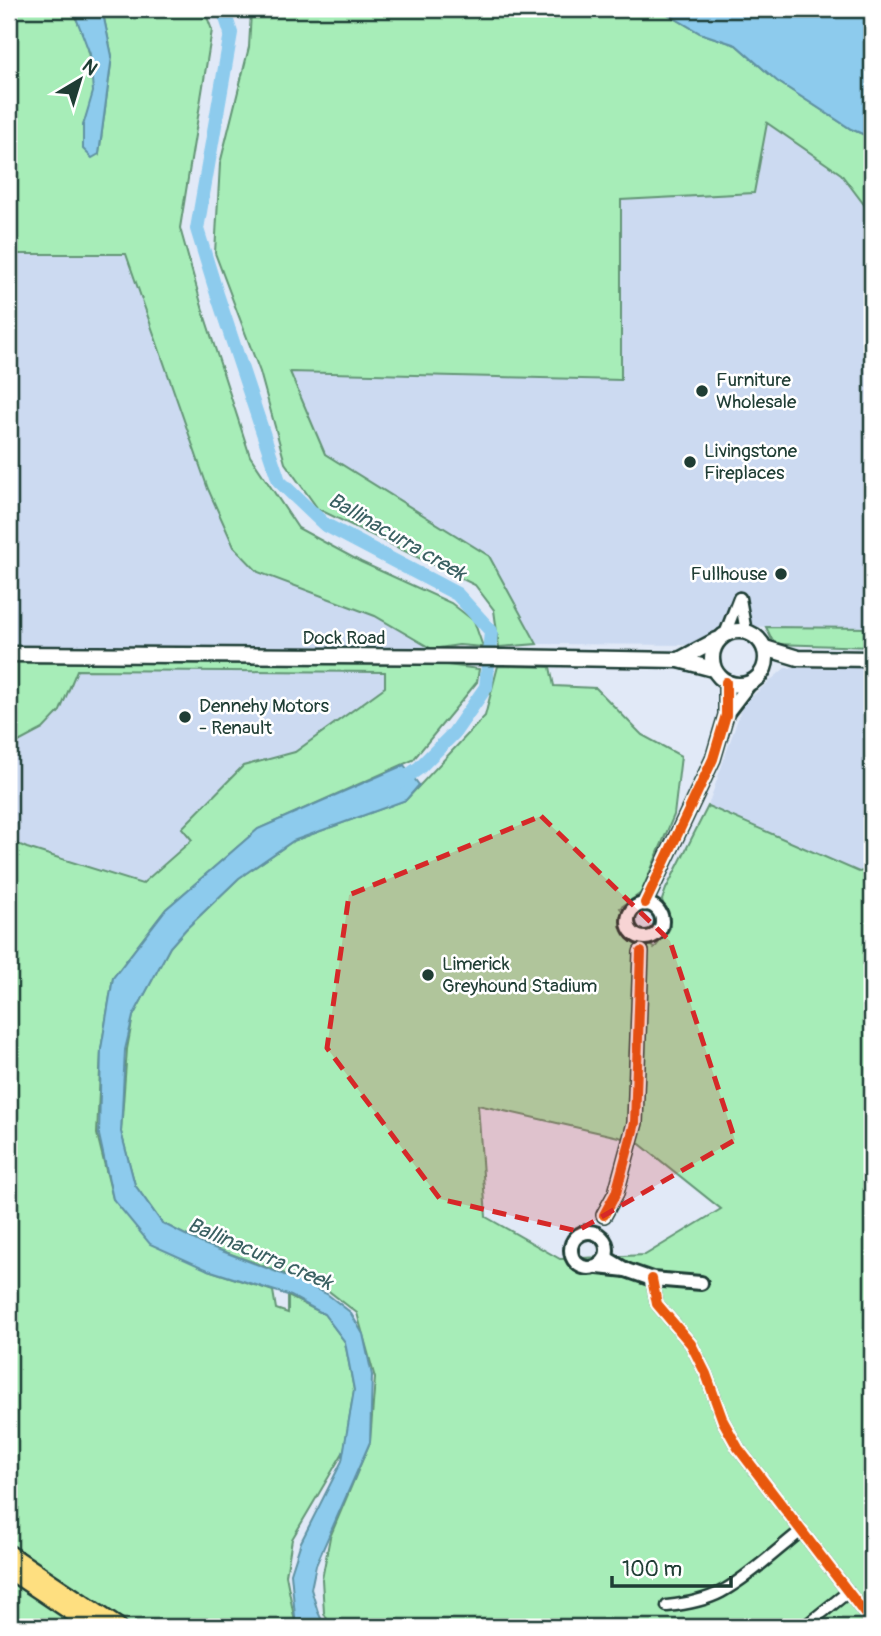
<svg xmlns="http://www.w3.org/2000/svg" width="881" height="1636" font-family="Pangolin,sans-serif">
<rect width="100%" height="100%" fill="#e1e9f7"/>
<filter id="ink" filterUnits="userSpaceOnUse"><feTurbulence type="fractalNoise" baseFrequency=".0143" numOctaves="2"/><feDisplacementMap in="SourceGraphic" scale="14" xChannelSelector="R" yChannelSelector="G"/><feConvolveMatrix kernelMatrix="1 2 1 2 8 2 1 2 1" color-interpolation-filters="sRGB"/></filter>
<g filter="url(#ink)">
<g fill="#ccdaf1">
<polygon points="766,123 841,174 872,215 872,628 722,626 698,645 537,644 489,556 325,454 290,372 621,380 621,199 754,193"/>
<polygon points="9,254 126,254 208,489 258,572 375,616 432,649 9,646"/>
<polygon points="785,668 872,668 872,869 859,872 708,806 743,704"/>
<polygon points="77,670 385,672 385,686 295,752 243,766 182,829 193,840 142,884 27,848 9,840 9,747 43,729 60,711"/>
</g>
<g fill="#a7edb8" stroke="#639576" stroke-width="2" fill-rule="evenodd">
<path d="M 9,9 L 69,9 C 84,25 97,72 93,94 C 91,105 86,116 83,126 L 99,154 L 112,56 L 102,9 L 204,9 L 212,30 L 180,228 L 204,314 L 250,456 L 298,528 L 361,562 L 451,603 L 474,621 L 483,647 L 459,645 L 432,649 L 375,616 L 258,572 L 234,547 L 208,489 L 126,254 L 9,254 Z"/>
<polygon points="249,9 659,9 700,33 736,45 777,81 851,129 872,138 872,215 841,174 767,123 754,193 621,200 621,380 290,372 325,454 489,556 537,644 499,647 494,610 475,585 318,509 285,463 260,372 215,253 220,164 249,47 251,12"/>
<polygon points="766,627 872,628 872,647 774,644"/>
<polygon points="9,662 447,665 479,669 477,682 413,760 258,829 166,909 113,978 101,1049 97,1134 113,1199 208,1270 273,1291 276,1309 288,1313 288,1296 324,1314 345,1342 354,1390 344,1451 292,1539 286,1575 296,1627 131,1627 88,1596 9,1545 9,840 27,848 142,884 192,840 182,828 243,766 295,752 385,687 385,672 77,670 60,711 43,729 9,747"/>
<path d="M 498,666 L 550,667 L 554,686 L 596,688 L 642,735 L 681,756 L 674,815 L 641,893 L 620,908 L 654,949 L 670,928 L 662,900 L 666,889 L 708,806 L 859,872 L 872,869 L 872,1627 L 331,1627 L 324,1613 L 322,1579 L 330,1537 L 370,1442 L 375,1378 L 357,1313 L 326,1289 L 201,1243 L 162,1223 L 135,1185 L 121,1132 L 127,1049 L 133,1016 L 170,947 L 186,929 L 239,878 L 293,841 L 406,800 L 485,716 ZM 478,1105 L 636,1141 L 721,1209 L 645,1255 L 560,1259 L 486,1217 Z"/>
<polygon points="9,1579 82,1627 33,1627 9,1612"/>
</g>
<g fill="#8dcbed" stroke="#6192a3" stroke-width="2">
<polygon points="69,9 102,9 112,56 99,154 92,158 83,149 83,126 93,92 90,54 75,15"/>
<polygon points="659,9 872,9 872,138 851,129 777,81 736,45 700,33"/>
<polygon points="404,765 419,785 406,800 293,841 239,878 186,929 170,947 133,1016 125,1050 121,1132 135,1185 162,1223 201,1243 295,1279 327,1294 350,1312 363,1334 372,1375 370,1442 316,1565 311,1589 318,1612 325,1627 296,1627 291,1573 301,1542 342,1461 354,1390 345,1342 324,1314 291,1296 208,1270 150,1244 113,1199 99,1135 101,1049 113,978 166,909 258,829"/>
</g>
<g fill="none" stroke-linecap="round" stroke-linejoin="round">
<polyline stroke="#8dcbed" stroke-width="14" points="223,9 231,33 197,229 217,294 279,481 324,524 457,594 491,631 486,687 454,733 419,768 395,785"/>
<defs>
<g id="minor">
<polyline points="740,598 746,632"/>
<polyline points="725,634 739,598"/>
<polyline points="652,1279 657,1304 691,1344 706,1374 723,1421 738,1448 872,1623"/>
<path d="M 667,1606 C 686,1604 704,1601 721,1592 C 747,1578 777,1550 801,1531"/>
<polyline points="804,1627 848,1592"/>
</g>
<g id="tertiary">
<polyline points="726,714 749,684"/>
<polyline points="645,903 713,759 726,715 726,682"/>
<circle cx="645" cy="921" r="17"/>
<polyline points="604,1215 616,1193 635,1123 641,952"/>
<circle cx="589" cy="1250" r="18"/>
<polyline points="598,1267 626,1270 606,1258"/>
<polyline points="626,1270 652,1279 701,1283"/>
</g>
<g id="secondary">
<circle cx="739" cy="658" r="27"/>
<polyline points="765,648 798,658 872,659"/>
<polyline points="9,654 503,657 679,660 713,669"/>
<polyline points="679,660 717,640"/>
</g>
<g id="trunk">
<polyline points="9,1554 118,1627"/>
<polyline points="9,1570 94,1627"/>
</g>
</defs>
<use href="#minor" stroke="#1f3d34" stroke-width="15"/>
<use href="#tertiary" stroke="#1f3d34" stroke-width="18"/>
<use href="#secondary" stroke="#1f3d34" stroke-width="19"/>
<use href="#trunk" stroke="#1f3d34" stroke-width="21"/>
<use href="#minor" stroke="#fff" stroke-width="10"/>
<use href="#tertiary" stroke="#fff" stroke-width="12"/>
<use href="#secondary" stroke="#fff" stroke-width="14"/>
<use href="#trunk" stroke="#fedf80" stroke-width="16"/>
<defs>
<g id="cycleway">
<polyline points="645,903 713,759 726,715 726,682"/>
<polyline points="604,1215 616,1193 635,1123 641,952"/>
<polyline points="652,1279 657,1304 691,1344 706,1374 723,1421 738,1448 872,1623"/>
</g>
</defs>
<use href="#cycleway" stroke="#fff" stroke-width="15"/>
<use href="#cycleway" stroke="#e8590c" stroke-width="10"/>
</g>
</g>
<path fill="#d62828" fill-opacity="0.2" stroke="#d62828" stroke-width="5" stroke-dasharray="14 9" stroke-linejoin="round" d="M 541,816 L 670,941 L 735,1140 L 577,1231 L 440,1199 L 327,1048 L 349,895 Z"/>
<g fill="#1f3d34" stroke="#fff" stroke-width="2.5">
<circle cx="702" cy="391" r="7"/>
<circle cx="690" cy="462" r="7"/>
<circle cx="781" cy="574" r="7"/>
<circle cx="185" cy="717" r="7"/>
<circle cx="428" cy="975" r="7"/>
</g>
<g text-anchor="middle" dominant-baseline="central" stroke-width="5" stroke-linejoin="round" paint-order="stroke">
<g font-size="19" fill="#1f3d34" stroke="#fff" text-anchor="start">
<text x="716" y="380">Furniture<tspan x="716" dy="22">Wholesale</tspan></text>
<text x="704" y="451">Livingstone<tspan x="704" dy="22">Fireplaces</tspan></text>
<text x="767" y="574" text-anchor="end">Fullhouse</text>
<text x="199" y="706">Dennehy Motors<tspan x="199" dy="22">- Renault</tspan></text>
<text x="442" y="964">Limerick<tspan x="442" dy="22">Greyhound Stadium</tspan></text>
</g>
<g font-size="19" fill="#1f3d34" stroke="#fff">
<text x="344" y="638">Dock Road</text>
</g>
<g font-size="21" font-style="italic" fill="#3a6062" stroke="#fff">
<text transform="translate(397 537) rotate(30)">Ballinacurra creek</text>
<text transform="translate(260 1254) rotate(23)">Ballinacurra creek</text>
</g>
</g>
<rect width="881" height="1636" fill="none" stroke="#fff" stroke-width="35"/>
<rect x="18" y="18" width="846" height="1601" fill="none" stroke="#1f3d34" stroke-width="2.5" filter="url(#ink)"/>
<g transform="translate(80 80) rotate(38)" stroke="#ffffff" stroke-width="5" paint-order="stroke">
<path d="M0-5L12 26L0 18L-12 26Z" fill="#1f3d34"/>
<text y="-10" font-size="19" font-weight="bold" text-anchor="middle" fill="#1f3d34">N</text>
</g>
<path d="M612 1576v10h119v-10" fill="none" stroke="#1f3d34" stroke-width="3.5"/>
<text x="622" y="1576" font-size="21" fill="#1f3d34" stroke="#ffffff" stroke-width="5" paint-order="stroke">100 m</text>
</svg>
